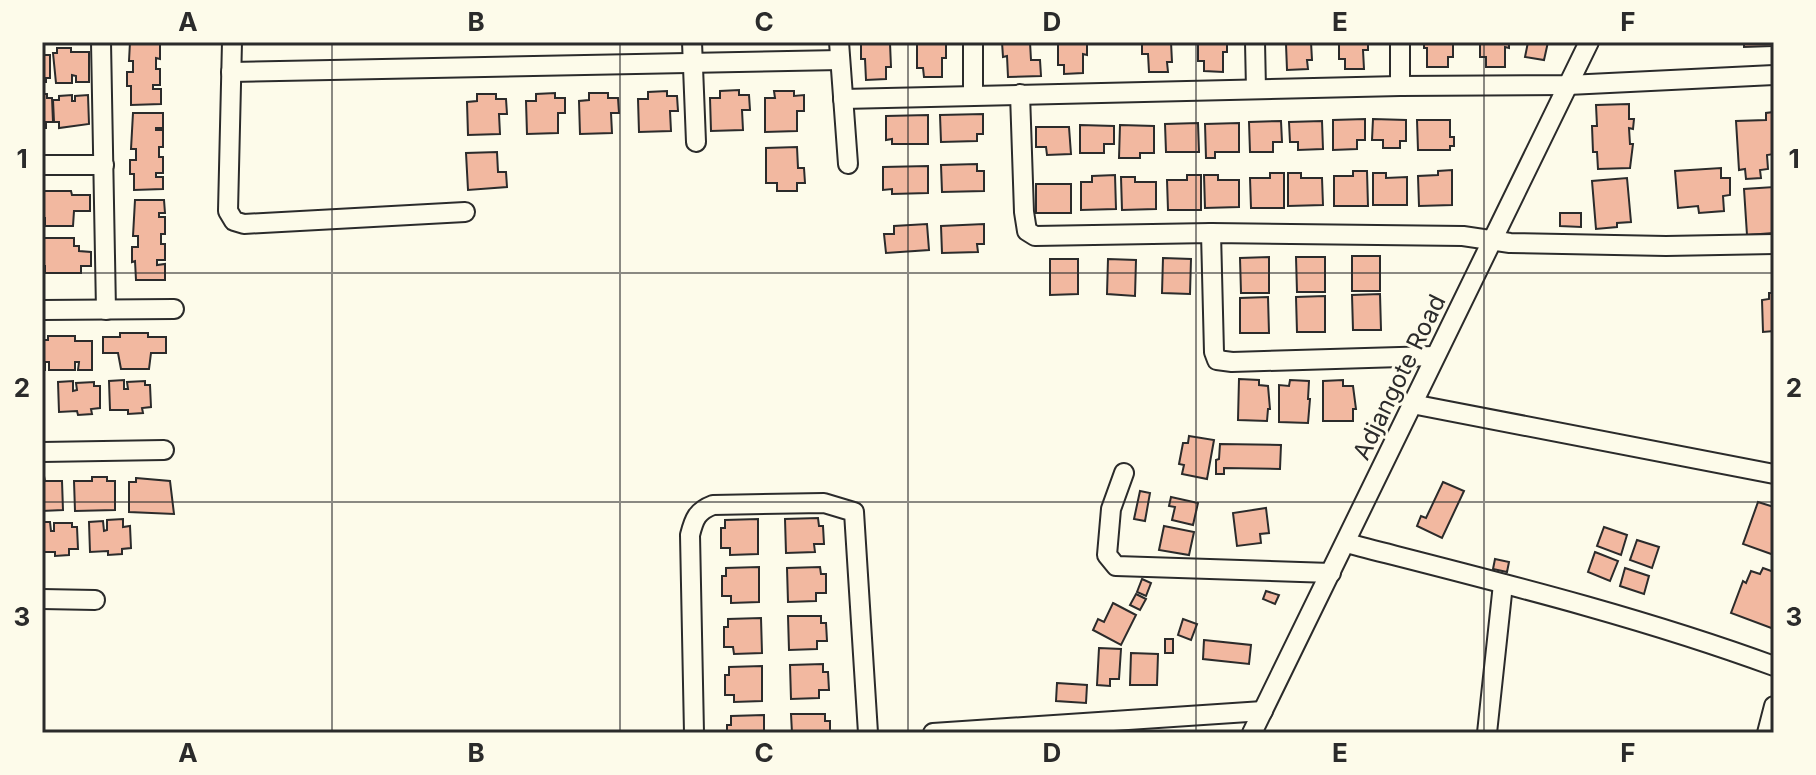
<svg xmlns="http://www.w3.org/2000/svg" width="1816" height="775" font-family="Inter,sans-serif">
<rect width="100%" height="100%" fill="#fdfbea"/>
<g fill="#f2b8a0" stroke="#2b2b2b" stroke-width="2">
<polygon points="130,42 160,42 160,59 156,58 156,69 160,69 160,85 153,85 153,89 161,89 161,104 131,105 131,86 127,86 127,72 133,72 133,61 129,61"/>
<polygon points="1002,42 1030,42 1031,60 1040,60 1041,76 1008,77 1007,56 1003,57"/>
<polygon points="1058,42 1087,42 1087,55 1083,54 1083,73 1064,74 1064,65 1058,65"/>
<polygon points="1142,42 1171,42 1172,62 1167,62 1168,72 1149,72 1148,54 1142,54"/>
<polygon points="1198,42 1227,42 1227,52 1223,52 1223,72 1204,71 1204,61 1198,61"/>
<polygon points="1291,42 1311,42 1312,60 1307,60 1308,69 1287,70 1286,44 1291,44"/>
<polygon points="1339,42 1368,42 1368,50 1363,50 1364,69 1345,69 1345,59 1339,59"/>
<polygon points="1424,42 1453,42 1453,57 1448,57 1448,67 1427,67 1427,48 1424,48"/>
<polygon points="1480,42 1509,42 1509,48 1505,47 1505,67 1486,67 1486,57 1480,57"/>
<polygon points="1528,42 1548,42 1544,60 1525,57"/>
<polygon points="1744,42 1772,42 1772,46 1744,47"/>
<polygon points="890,43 891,67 886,67 886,79 866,80 865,59 861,59 861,44"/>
<polygon points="917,43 946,43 946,58 942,58 942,77 924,77 923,68 917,68"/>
<polygon points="57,48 71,48 71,52 89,52 89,82 76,82 76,76 72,75 72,83 56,83 53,53 57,53"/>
<polygon points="42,49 44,55 50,55 50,78 46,78 46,82 42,82"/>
<polygon points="739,90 739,95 749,95 750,110 742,110 743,130 711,131 710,98 720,98 720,91"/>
<polygon points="667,91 667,96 677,96 678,111 670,111 671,131 639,132 638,99 648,99 648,92"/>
<polygon points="774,91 794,91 794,96 804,95 804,111 797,111 797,131 765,132 765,98 775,98"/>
<polygon points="555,93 555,98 565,98 565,113 558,113 558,133 527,134 526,101 536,101 536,94"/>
<polygon points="589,93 608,93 608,98 618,98 619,113 611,113 612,133 580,134 579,101 589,100"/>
<polygon points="42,94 47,94 47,98 52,98 53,122 46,122 46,128 42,128"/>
<polygon points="477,94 496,94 496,99 506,99 507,114 499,114 500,134 468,135 467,102 477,101"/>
<polygon points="72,95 72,101 75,101 75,96 88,95 89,124 59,128 59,122 54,122 53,100 59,100 59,96"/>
<polygon points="1629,104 1629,119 1634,119 1633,129 1629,128 1630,144 1633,144 1630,168 1598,169 1597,152 1593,152 1592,126 1597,126 1596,105"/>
<polygon points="1774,112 1774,154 1767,155 1768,169 1760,170 1761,178 1746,179 1745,169 1739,170 1736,121 1766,120 1766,113"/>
<polygon points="133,113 163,113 163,128 156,128 156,130 163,130 163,147 159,147 159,157 163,157 163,173 156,173 156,177 163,177 163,189 134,190 134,174 130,174 130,160 136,160 136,149 131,149"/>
<polygon points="983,114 983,134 977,134 977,141 941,142 940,115"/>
<polygon points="928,115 928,144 892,144 892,139 886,140 886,116"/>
<polygon points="1365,119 1365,140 1357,140 1357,149 1333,150 1333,120"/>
<polygon points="1373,119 1406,120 1406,141 1400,141 1400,148 1383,148 1383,140 1372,140"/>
<polygon points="1417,120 1450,120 1450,137 1454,137 1454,146 1450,146 1450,150 1418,150"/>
<polygon points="1281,121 1282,142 1273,142 1273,152 1250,152 1249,122"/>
<polygon points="1322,121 1323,149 1298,150 1298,142 1290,142 1289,122"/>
<polygon points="1198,123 1199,152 1166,152 1165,124"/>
<polygon points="1239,123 1239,152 1215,152 1215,158 1206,158 1205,124"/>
<polygon points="1080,125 1114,126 1114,144 1104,144 1104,153 1080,153"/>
<polygon points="1120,125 1154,126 1154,153 1140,153 1140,158 1119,158"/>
<polygon points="1036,127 1069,127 1071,154 1047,155 1046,147 1036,147"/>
<polygon points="797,147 798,168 804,168 805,183 797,183 797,191 777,191 777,183 766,183 766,148"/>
<polygon points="497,152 498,172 506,172 507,187 468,190 466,153"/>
<polygon points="977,164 977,171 984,171 984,191 942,192 941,165"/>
<polygon points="928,166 928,193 892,194 892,189 883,190 883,167"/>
<polygon points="1721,168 1721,178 1730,178 1730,195 1723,196 1724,211 1699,213 1698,206 1678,208 1675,171"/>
<polygon points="1452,170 1452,205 1419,206 1418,176 1438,175 1438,171"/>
<polygon points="1353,171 1367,171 1368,206 1334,206 1334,176 1353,176"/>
<polygon points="1270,173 1284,173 1284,208 1251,208 1250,178 1270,178"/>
<polygon points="1288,173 1301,173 1301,178 1322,178 1323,205 1288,206"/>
<polygon points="1373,173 1386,173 1386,178 1407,177 1407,205 1373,205"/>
<polygon points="1115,175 1116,209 1081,210 1081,182 1092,182 1092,176"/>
<polygon points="1187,175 1201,175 1201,210 1168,210 1167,180 1187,180"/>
<polygon points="1204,175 1218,175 1218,180 1239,180 1239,207 1205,208"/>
<polygon points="1121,177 1135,177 1135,182 1156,182 1156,209 1122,210"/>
<polygon points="1627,178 1631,222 1617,223 1617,227 1596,229 1592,181"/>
<rect x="1036" y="184" width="35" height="29"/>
<polygon points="1774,187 1774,233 1747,235 1744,189"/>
<polygon points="43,191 71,191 72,195 90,195 90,211 74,211 73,226 45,226 45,218 42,218"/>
<polygon points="135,200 164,200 165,213 159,213 159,217 165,217 165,234 161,234 161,244 165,244 165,260 157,260 157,265 165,264 165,280 136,280 135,261 132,262 132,247 138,247 138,236 133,236"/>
<polygon points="1560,213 1581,213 1581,227 1560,226"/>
<polygon points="927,224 929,250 886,253 884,234 894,234 894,226"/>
<polygon points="984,224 984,244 977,244 978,252 942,253 941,226"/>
<polygon points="42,238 74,238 74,246 79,246 79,251 91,252 91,266 81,266 81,273 45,273 45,266 42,266"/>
<rect x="1352" y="256" width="28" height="35"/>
<polygon points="1269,257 1269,293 1241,293 1240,258"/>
<polygon points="1296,257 1325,257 1325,292 1297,292"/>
<polygon points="1163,258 1191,259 1190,294 1162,293"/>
<polygon points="1050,259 1078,259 1078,294 1050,295"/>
<polygon points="1108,259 1136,260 1135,296 1107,294"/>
<polygon points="1769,293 1774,293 1774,331 1763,332 1762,300 1769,299"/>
<polygon points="1380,294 1381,330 1353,330 1352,295"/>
<polygon points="1325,296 1325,332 1297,332 1296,297"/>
<polygon points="1268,297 1269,333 1240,333 1240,298"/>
<polygon points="120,333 148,333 148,337 166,337 166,353 151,353 149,369 121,369 118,353 103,353 103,337 120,337"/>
<polygon points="48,336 75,336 75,341 92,341 92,370 78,370 79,362 75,362 75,370 49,370 49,362 45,362 45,370 42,370 42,340 48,340"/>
<polygon points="1239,379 1259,380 1259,385 1268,386 1270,409 1268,409 1267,421 1238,420"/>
<polygon points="124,380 124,389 128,389 127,382 145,381 145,385 150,385 151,407 142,408 143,413 128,414 128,410 110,410 109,381"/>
<polygon points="1290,380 1309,381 1308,399 1310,399 1308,423 1279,422 1279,385 1289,386"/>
<polygon points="1343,380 1343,386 1353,386 1356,409 1353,409 1353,421 1323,421 1323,381"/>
<polygon points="73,381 73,391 77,390 76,383 94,382 94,386 100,386 100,408 91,409 92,414 78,415 77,411 59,412 58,382"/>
<polygon points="1189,436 1214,440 1207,479 1182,474 1184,465 1179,464 1183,443 1188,443"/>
<polygon points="1220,444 1281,445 1280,469 1224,468 1224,474 1216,474 1216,460 1219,459"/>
<polygon points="42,476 44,476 45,481 62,481 63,510 42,511"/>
<polygon points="92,477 107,477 107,481 115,481 115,510 75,511 74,481 92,481"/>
<polygon points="136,478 170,481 174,514 129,512 129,482 136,482"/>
<polygon points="1443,482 1464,491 1442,538 1417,526 1421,516 1426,518"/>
<polygon points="1140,491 1150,493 1145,521 1134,519"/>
<polygon points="1171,497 1198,503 1193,525 1172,520 1175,507 1169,506"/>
<polygon points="1758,502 1774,507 1774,555 1743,544"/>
<polygon points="1266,508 1269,533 1260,534 1261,543 1237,546 1233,513"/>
<polygon points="818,518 819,526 823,526 824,544 814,544 815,552 786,553 785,519"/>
<polygon points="123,519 123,527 130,526 131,548 122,549 122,554 108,555 108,551 90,552 89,522 103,521 104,531 107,530 107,520"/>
<polygon points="758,519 758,554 730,555 730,548 721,548 721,528 725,528 725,520"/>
<polygon points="42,522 50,522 51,531 54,531 54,523 72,523 72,527 77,527 78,549 69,549 69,555 55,556 55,552 42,552"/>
<polygon points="1164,526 1194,532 1189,555 1159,550"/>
<polygon points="1604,527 1627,535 1621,555 1597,546"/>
<polygon points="1637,540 1659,547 1652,568 1630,560"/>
<polygon points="1595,552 1618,561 1610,581 1588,572"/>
<polygon points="1495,559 1509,562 1507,572 1493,569"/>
<polygon points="759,567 759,602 731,603 731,596 722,596 722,576 726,576 726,568"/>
<polygon points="820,567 821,574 826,574 826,593 816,593 816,601 788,602 787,568"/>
<polygon points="1625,568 1649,576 1644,594 1620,586"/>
<polygon points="1763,568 1774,572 1774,629 1731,613 1743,581 1746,583 1751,571 1760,574"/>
<polygon points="1142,579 1151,583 1146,596 1137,592"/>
<polygon points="1266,591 1279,595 1275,604 1263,599"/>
<polygon points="1136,594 1146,599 1140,610 1130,605"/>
<polygon points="1113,603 1136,615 1121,645 1093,630 1098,619 1104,622"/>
<polygon points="788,616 821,616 821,623 826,623 827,641 817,641 817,649 789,650"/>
<polygon points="761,618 762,653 734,654 733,647 724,647 724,627 728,627 728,619"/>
<polygon points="1183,619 1197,624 1191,640 1178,635"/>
<rect x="1165" y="639" width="8" height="14"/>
<polygon points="1204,640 1251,645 1249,664 1203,659"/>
<polygon points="1099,648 1121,649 1119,679 1110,679 1110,686 1097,685"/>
<polygon points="1131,653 1158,654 1157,685 1130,685"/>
<polygon points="823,664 823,672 828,672 829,690 819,690 819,698 791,699 790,665"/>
<polygon points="762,666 762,701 734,702 734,695 725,695 725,675 729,675 729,667"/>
<polygon points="1057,683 1087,685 1086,703 1056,701"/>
<polygon points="791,714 825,714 825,721 830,721 830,733 792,733"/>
<polygon points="764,715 764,733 727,733 727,725 731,725 731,716"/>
</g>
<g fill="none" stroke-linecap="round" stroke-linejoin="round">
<defs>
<g id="minor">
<polyline points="101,42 106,310"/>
<polyline points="232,42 228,211 234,221 244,224 465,212"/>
<polyline points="692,42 696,142"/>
<polyline points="839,42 848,164"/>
<polyline points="973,42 973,95"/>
<polyline points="1255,42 1256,89"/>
<polyline points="1400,42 1400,86"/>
<polyline points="231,72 840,60"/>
<polyline points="1020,94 1024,212 1027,231 1035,236 1211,233 1463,236 1510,243 1666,246 1774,244"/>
<polyline points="843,99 1400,86 1568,85 1774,75"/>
<polyline points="42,165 104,165"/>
<polyline points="1211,233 1214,352 1217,360 1232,362 1434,356"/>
<polyline points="42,310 174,309"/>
<polyline points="1412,404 1774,474"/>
<polyline points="42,452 164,450"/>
<polyline points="1124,473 1111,509 1107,555 1116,566 1331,573"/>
<path d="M 1346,543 C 1490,580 1635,615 1774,666"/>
<polyline points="42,599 95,600"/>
<path d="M 694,733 L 690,535 C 694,519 697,511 713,505 L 824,503 L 854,512 L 868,733"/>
<polyline points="933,733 1263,711"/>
<polyline points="1252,733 1589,42"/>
<polyline points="1487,733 1503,584"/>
<polyline points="1767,733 1774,706"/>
</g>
</defs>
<use href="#minor" stroke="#2b2b2b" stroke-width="22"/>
<use href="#minor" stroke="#fdfbea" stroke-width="18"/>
</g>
<path fill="none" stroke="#2b2b2b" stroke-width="2" stroke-opacity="0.55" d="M 332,42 L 332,733M 620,42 L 620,733M 908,42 L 908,733M 1196,42 L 1196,733M 1484,42 L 1484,733M 42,273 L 1774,273M 42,502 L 1774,502"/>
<g text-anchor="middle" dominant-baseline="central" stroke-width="6" stroke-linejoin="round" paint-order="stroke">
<g font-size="24" fill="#2b2b2b" stroke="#fdfbea">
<text transform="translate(1399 377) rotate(-64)">Adjangote Road</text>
</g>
</g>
<rect width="1816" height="775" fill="none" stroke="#fdfbea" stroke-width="88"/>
<rect x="44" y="44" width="1728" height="687" fill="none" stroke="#2b2b2b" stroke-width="3"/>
<g font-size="26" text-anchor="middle" font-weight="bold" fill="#2b2b2b">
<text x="188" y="31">A</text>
<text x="476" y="31">B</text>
<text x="764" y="31">C</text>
<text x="1052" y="31">D</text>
<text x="1340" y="31">E</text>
<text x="1628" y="31">F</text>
<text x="22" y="168">1</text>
<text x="1794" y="168">1</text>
<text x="22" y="397">2</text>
<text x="1794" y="397">2</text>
<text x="22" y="626">3</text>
<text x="1794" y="626">3</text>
<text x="188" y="762">A</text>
<text x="476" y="762">B</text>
<text x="764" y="762">C</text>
<text x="1052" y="762">D</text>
<text x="1340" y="762">E</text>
<text x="1628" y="762">F</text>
</g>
</svg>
